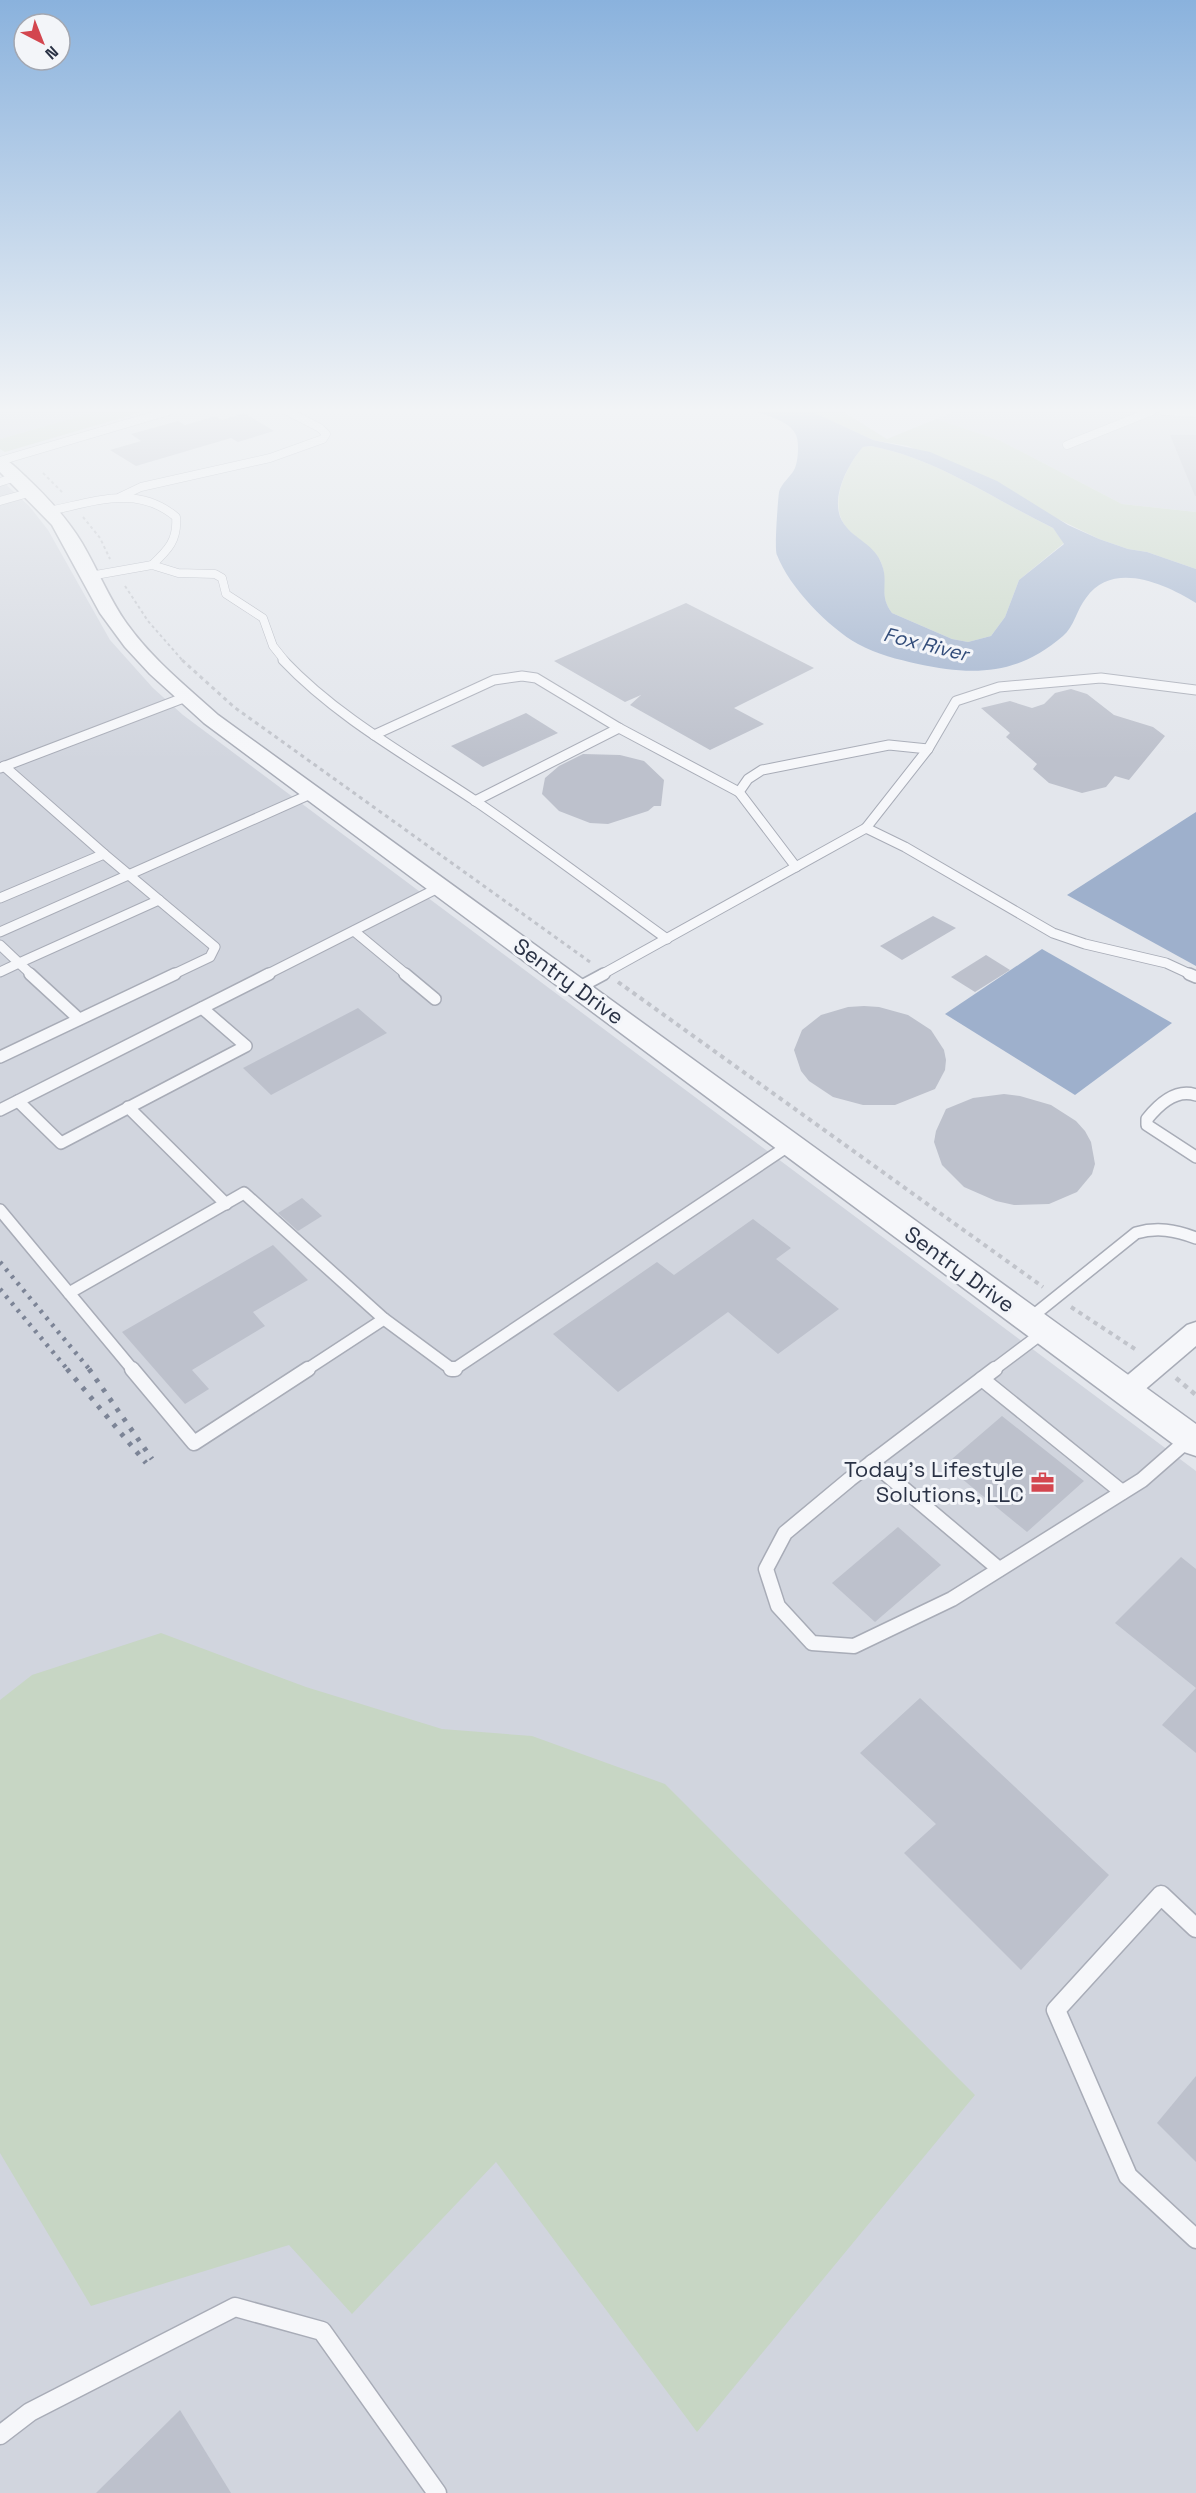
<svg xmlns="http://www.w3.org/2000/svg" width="1196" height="2493" font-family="'Space Grotesk',sans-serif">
<rect width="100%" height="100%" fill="#e3e6ec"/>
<g fill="#d1d5de">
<polygon points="0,411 98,411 0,439"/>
<polygon points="956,411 1196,411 1196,512 1122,504 999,440 936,419"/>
<polygon points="0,479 30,507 48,530 110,640 153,688 183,715 1196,1471 1196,2493 0,2493"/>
</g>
<g fill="#c7d6c4">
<polygon points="98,411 145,411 5,452 0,449 0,439"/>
<polygon points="811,411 842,411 887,439 936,419 999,440 1122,504 1196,512 1196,569 1147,552 1128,549 1099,539 908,446 873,440"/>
<path d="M 871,446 C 938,459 993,499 1053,528 L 1064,543 L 1019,580 L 1005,617 L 991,636 L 968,642 L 952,639 L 892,613 C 878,595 888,582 882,565 C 876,546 854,540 844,524 C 829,501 847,465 863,447 Z"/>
<polygon points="161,1633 306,1687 442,1729 532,1736 665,1784 975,2095 697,2432 496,2162 352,2314 289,2245 91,2306 0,2153 0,1700 32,1675"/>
</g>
<g fill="#9eb0cc" fill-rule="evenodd">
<path d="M 753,411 L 811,411 L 873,440 L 930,452 L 997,481 L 1068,525 L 1099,539 L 1128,549 L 1147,552 L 1196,569 L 1196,603 C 1165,584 1113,560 1086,598 C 1077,609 1074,627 1063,636 C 1018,675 974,676 918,664 C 897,659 878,655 858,644 C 829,628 789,587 777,555 C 774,550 778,500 779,492 C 781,484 790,477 794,470 C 798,464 799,446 797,438 C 794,422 766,415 753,411 ZM 871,446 C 938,459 993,499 1053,528 L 1064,544 L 1019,580 L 1005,617 L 991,636 L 968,642 L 952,639 L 892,613 C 878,595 889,583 882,565 C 875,544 855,540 844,524 C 828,502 847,465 863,447 Z"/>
<polygon points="1196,812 1196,966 1067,895"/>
<polygon points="1042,949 1172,1023 1075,1095 945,1014"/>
</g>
<g fill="#bdc1cc">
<polygon points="244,413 274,431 238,442 231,438 136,466 110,450 141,441 131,434 178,421 185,425 216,416 222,420"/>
<polygon points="1170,435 1196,435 1196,496 1195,496"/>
<polygon points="686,603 814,668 734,708 764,724 710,750 630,705 641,695 625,702 554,661"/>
<polygon points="1071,689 1087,694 1114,715 1153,727 1165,736 1129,780 1115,776 1106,787 1082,793 1049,783 1033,769 1037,764 1006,737 1010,733 981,708 1010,701 1032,708 1044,704 1055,693"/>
<polygon points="526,713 558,733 483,767 451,746"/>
<polygon points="583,754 620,755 644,761 664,780 661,806 654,806 648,811 608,824 590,823 559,811 542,794 545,778 559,766"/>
<polygon points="933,916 956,928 902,960 880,946"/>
<polygon points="986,955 1010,970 975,992 951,977"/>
<polygon points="864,1006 879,1007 908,1015 931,1030 944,1050 946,1060 945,1070 935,1089 895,1105 863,1105 833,1097 809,1081 801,1071 794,1050 802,1030 821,1015 848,1007"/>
<polygon points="358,1008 387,1033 271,1095 243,1068"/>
<polygon points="1004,1094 1020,1096 1051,1105 1076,1121 1085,1131 1091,1142 1095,1164 1092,1174 1077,1192 1049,1204 1014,1205 996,1201 964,1187 942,1165 934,1142 936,1131 946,1109 973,1098"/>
<polygon points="302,1198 322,1216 298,1231 278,1213"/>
<polygon points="753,1219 791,1248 776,1259 839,1309 778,1354 728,1312 618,1392 553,1334 657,1262 674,1275"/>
<polygon points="273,1245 308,1280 253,1312 265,1326 192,1370 209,1389 185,1404 122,1332"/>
<polygon points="1002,1416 1084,1481 1027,1532 945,1465"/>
<polygon points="898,1527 941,1565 875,1622 832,1583"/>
<polygon points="1181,1557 1196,1569 1196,1688 1115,1623"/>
<polygon points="1196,1688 1196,1753 1162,1725"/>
<polygon points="920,1698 1109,1875 1021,1970 904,1853 936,1824 860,1753"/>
<polygon points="1196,2076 1196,2162 1157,2123"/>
<polygon points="180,2410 231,2493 96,2493"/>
</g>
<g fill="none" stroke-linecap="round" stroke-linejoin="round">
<defs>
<g id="service-far4">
<polyline points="1163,411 1196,413"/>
<polyline points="1067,445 1152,411"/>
<polyline points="0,461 169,411"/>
<polyline points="0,482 16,477"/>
<polyline points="120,497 141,487 270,458 323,439 326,434 320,428 287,411"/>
<polyline points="0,501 32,492"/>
<path d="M 49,511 C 94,502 137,484 176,517 C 178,540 168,550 152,565"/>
<polyline points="90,576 152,565 178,573 215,574 222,578 226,594 263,618 273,646 285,661"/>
</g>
<g id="service-far3">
<path d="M 283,660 C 338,718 408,756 474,800 C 540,845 603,893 667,939"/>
<polyline points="374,735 494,680 522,676 536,678 619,728 739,792"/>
<polyline points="4,766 104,854"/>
<polyline points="0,768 186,697"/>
<polyline points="475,801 619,728"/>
<polyline points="866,828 928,749 956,701 999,687 1101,678 1196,690"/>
<polyline points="796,867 739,792 748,779 762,770 889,745 928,749"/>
<polyline points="0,898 104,854 215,947 210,957 172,975"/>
<polyline points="354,931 407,975"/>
<polyline points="0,932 313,793"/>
<polyline points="0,945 19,963 0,972"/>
<polyline points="32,975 19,963 159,900"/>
<polyline points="266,975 440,887"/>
<polyline points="601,975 866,828 905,847 1053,933 1085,944 1166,963 1192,975"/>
</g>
<g id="service-far2">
<polyline points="30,974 79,1019"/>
<polyline points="405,974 435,999"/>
<polyline points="1189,974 1196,977"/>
<polyline points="578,988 604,974"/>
<polyline points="0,1057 175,974"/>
<path d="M 1196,1095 C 1176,1088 1159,1104 1147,1119 L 1147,1125 L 1196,1157"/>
<polyline points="18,1101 61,1143 246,1046 202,1008"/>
<polyline points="128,1107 226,1204"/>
<polyline points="0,1110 269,974"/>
<polyline points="0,1210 133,1370"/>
<polyline points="69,1293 244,1193 384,1319"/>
<path d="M 1029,1319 L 1136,1233 C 1157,1227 1175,1230 1196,1238"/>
<polyline points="306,1370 384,1319 453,1370 791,1144"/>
<polyline points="993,1370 1045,1331"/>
</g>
<g id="service-far1">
<polyline points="132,1369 194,1443 308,1369"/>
<polyline points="451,1369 455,1369"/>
<polyline points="995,1369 850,1479 785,1533 766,1569 778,1606 812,1643 854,1646 952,1599 1142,1480 1190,1438"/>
<polyline points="982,1379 1122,1492"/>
<polyline points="872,1462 999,1569"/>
</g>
<g id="service">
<polyline points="1196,1928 1161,1895 1056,2010 1128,2176 1196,2239"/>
<polyline points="0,2435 30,2412 235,2307 322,2331 437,2493"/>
</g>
<polygon id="minor" points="1196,1322 1196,1346 1135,1398 1126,1401 1117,1398 1113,1391 1117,1384 1187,1325"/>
<path id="tertiary" d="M 0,458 C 10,460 18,470 26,477 C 47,497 67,518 82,543 C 98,570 109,599 127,624 C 152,659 186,686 218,715 L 1196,1424 L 1196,1456 L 1184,1452 L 204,723 L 150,674 L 125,647 L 100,613 L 52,525 L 0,472 Z"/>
</defs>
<use href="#service-far4" stroke="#a8acb7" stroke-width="9"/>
<use href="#service-far3" stroke="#a8acb7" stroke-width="11"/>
<use href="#service-far2" stroke="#a8acb7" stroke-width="14"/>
<use href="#service-far1" stroke="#a8acb7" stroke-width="17"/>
<use href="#service" stroke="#a8acb7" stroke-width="21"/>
<use href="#minor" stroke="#a8acb7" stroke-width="3"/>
<use href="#tertiary" stroke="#a8acb7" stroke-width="3"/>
<g stroke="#c1c4cb" stroke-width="2" stroke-dasharray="3 3" stroke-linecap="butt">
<polyline points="43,473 63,493"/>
<polyline points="83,517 100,538 110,559"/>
<polyline points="125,586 148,621 183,661"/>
</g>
<polyline stroke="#c1c4cb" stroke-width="3" stroke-dasharray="4 4" stroke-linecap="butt" points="182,660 234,707 590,962"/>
<g stroke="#c1c4cb" stroke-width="4" stroke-dasharray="4.5 4.5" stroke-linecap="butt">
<polyline points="618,982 1043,1287"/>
<polyline points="1071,1307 1138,1351"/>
</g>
<polyline stroke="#c1c4cb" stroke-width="4.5" stroke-dasharray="5 5" stroke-linecap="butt" points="1176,1378 1196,1395"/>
<use href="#service-far4" stroke="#f6f7fa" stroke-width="8"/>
<use href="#service-far3" stroke="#f6f7fa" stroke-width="9"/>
<use href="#service-far2" stroke="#f6f7fa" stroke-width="11"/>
<use href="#service-far1" stroke="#f6f7fa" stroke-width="14"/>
<use href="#service" stroke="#f6f7fa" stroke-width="18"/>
<use href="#minor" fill="#f6f7fa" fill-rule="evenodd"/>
<use href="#tertiary" fill="#f6f7fa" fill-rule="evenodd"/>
<g stroke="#7c8496" stroke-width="4.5" stroke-dasharray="3 6" stroke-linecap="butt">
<polyline points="0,1262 90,1370"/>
<polyline points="0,1289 68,1370"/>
</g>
<g stroke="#7c8496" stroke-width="5" stroke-dasharray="4 8" stroke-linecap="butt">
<polyline points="67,1369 146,1463"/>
<polyline points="89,1369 152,1459"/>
</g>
</g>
<linearGradient id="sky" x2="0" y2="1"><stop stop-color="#8ab2dd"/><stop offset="0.54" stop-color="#f2f4f6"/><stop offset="1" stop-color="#f2f4f6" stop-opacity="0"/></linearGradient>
<rect width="1196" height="760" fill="url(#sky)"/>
<defs>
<symbol id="office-bare" viewBox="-9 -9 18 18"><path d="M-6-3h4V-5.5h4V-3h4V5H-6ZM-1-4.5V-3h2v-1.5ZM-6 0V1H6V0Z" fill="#d3464f" stroke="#f3f5f9" stroke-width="2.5" paint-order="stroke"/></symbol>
</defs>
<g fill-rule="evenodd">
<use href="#office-bare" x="1026" y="1466" width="33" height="33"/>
</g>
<g text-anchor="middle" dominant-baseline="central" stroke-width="6" stroke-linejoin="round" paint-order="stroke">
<g font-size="20" font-style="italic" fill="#334d7a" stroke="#f3f5f9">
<text transform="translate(926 644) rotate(14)">Fox River</text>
</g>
<g font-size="22" fill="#2a3245" stroke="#f3f5f9">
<text transform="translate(569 981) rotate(36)">Sentry Drive</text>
<text transform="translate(960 1269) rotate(36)">Sentry Drive</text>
</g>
<g font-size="22" fill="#2a3245" stroke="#f3f5f9" text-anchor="end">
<text x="1024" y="1469">Today's Lifestyle<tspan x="1024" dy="25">Solutions, LLC</tspan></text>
</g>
</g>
<g transform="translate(42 42) rotate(138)"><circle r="28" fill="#f3f5f9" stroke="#a3a7b1" stroke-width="1.5"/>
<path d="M0-4.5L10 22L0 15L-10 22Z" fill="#d3464f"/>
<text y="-9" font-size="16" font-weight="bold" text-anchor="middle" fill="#2a3245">N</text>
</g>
</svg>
